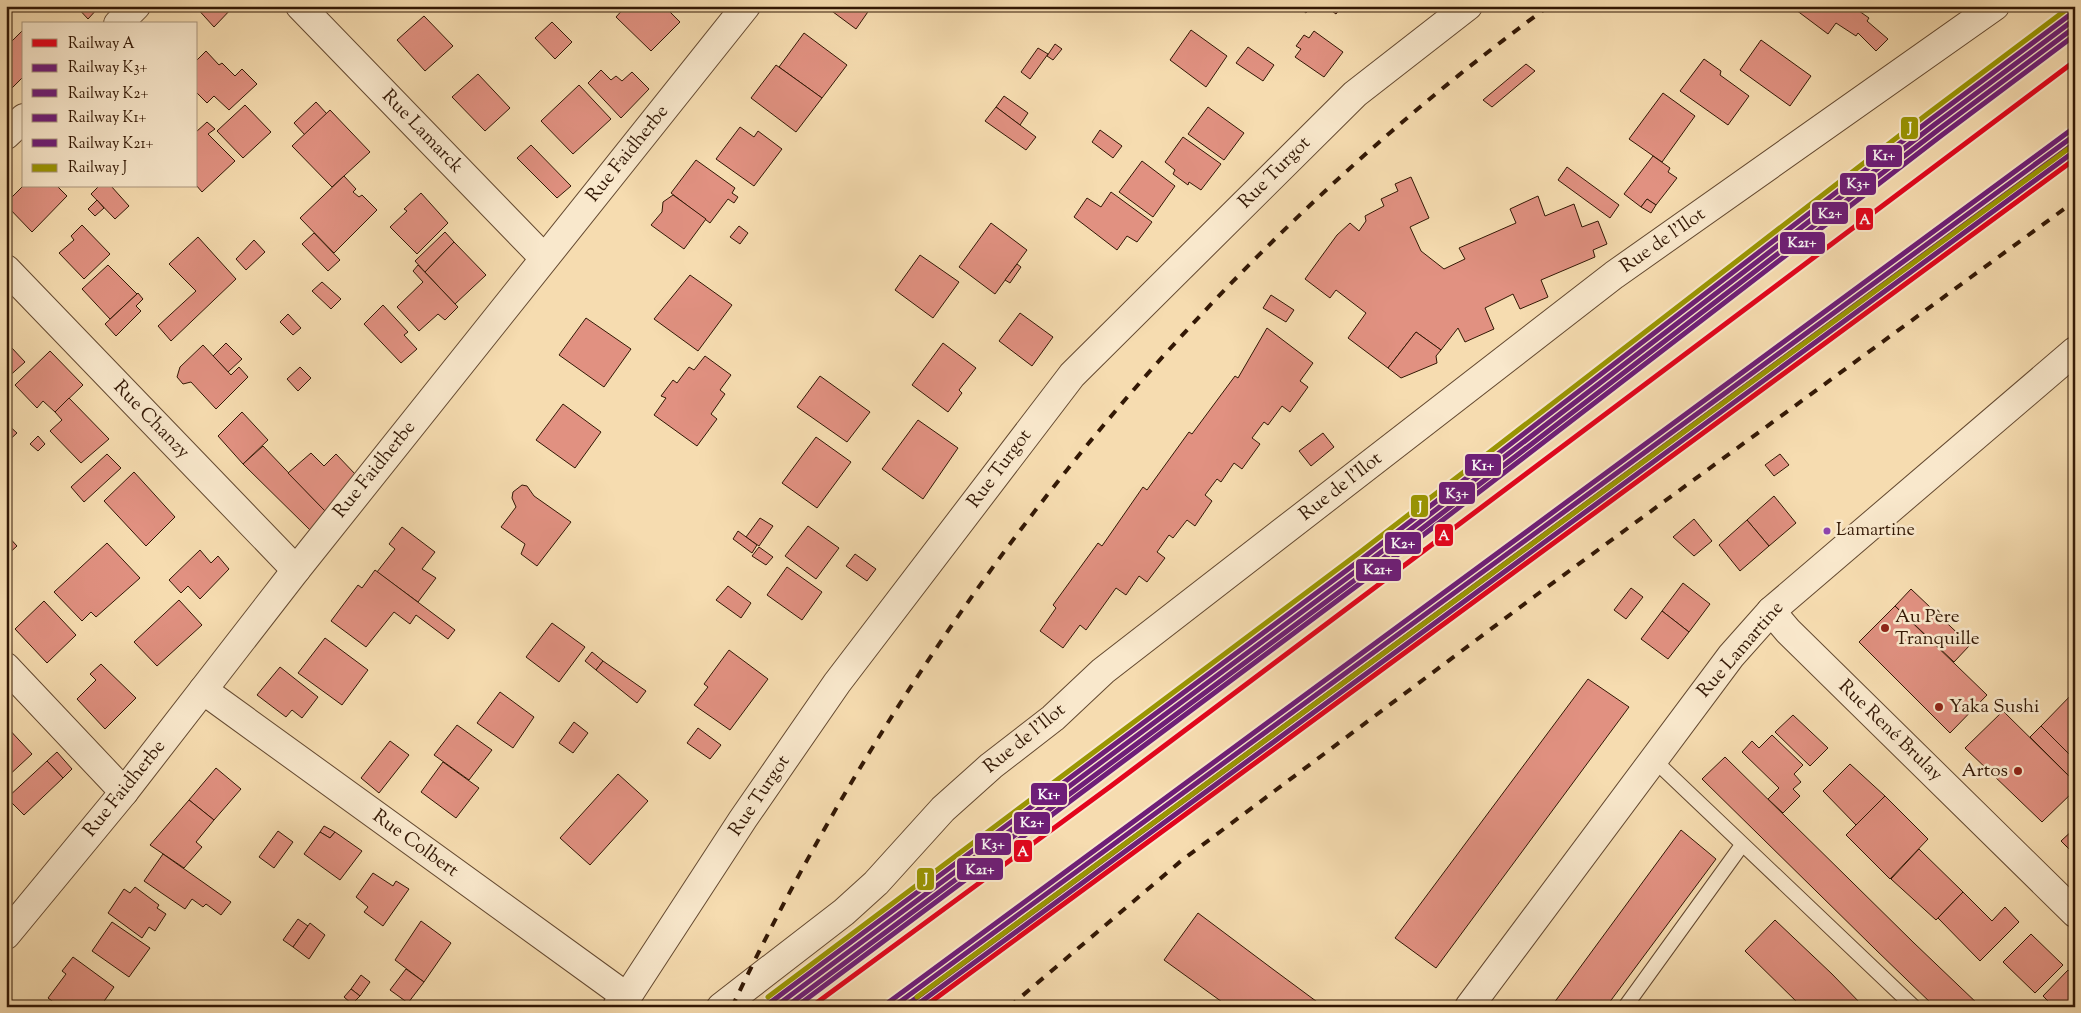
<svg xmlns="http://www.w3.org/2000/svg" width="2081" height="1013" font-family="'Sorts Mill Goudy',serif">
<rect width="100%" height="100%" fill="#f6dcb0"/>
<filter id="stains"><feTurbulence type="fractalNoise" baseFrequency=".004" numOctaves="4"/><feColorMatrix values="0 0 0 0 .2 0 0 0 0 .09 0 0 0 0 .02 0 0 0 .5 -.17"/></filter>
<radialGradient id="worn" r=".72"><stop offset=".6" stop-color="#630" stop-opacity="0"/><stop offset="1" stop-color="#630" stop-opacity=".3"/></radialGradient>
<g fill="#e19181" stroke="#331805">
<polygon points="76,6 98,6 99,7 88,19"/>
<polygon points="195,6 234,6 214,27"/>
<polygon points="626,6 664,6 680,22 651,51 616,17"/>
<polygon points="825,6 872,6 856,29"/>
<polygon points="1297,6 1312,6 1306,13"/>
<polygon points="1325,6 1342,6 1336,14"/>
<polygon points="1798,6 1852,6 1869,18 1867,21 1888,39 1876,51 1858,33 1856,36 1836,23 1828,34 1796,10"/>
<polygon points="424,16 453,46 425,71 397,40"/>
<polygon points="552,22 572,42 555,59 535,38"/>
<polygon points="24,29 24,76 9,91 6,88 6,36 11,42"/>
<polygon points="1191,30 1227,56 1206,87 1170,60"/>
<polygon points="1314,31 1343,52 1324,77 1295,57 1301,49 1296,46 1304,35 1309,38"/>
<polygon points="804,33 847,65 822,98 779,67"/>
<polygon points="1761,40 1811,76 1790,106 1740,70"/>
<polygon points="1055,44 1062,49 1053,60 1047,56"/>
<polygon points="1248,47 1274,65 1263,81 1236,63"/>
<polygon points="1038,48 1048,54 1030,79 1021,72"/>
<polygon points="206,51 219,65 222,63 235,76 242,69 257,84 229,110 214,96 207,103 196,92 196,61"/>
<polygon points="1704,59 1721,71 1720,75 1749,96 1728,125 1680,91"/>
<polygon points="1526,64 1535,71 1492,107 1483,100"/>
<polygon points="776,65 822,98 796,132 751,98"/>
<polygon points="601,70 611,80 616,76 622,81 632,72 649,89 621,118 588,83"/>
<polygon points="478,74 510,108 485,131 452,97"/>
<polygon points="579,85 611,119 573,154 541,121"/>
<polygon points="1663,93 1695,116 1662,162 1629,139"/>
<polygon points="1004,96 1028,113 1020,125 996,107"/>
<polygon points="316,102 327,114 305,135 294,123"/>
<polygon points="245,105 271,132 243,158 217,131"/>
<polygon points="996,107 1036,137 1026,150 985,121"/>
<polygon points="1208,107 1244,133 1224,160 1188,134"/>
<polygon points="330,110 370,152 332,187 292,146"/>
<polygon points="207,122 215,129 208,134 235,161 202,192 196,185 196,132"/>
<polygon points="740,127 754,137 758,131 782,149 754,186 716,159"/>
<polygon points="1100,130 1122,146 1113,158 1092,142"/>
<polygon points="1183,137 1221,164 1201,190 1189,182 1188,185 1173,174 1175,170 1165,162"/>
<polygon points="531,145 571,186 557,198 517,158"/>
<polygon points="1653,156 1670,168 1668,172 1677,178 1656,205 1647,199 1641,207 1624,194"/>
<polygon points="696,160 735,188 732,193 738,197 734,203 728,199 710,223 671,193"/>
<polygon points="1142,161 1175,186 1153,217 1119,192"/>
<polygon points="1567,167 1619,205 1610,218 1558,180"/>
<polygon points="344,176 356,189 353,192 359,197 362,195 377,210 334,253 300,218"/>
<polygon points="1411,177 1429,218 1410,227 1421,251 1444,269 1465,259 1459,248 1516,223 1510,209 1538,196 1545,216 1574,204 1582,227 1598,221 1607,244 1593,250 1595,257 1541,280 1548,297 1520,309 1513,294 1485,308 1494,329 1465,342 1458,328 1441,350 1416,332 1388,368 1348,338 1366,313 1336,290 1330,298 1305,279 1337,235 1350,223 1359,231 1366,221 1365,216 1384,206 1381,199 1398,191 1395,184"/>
<polygon points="24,185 57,186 67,196 32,232 6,205 6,203"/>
<polygon points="99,186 111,186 129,206 115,219 91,194"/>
<polygon points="1111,192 1152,222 1137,242 1127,236 1117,250 1074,217 1087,198 1101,207"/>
<polygon points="421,193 448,223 417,254 390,227 407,211 404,209"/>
<polygon points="673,195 706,219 684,249 651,225 662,212 663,202"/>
<polygon points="1647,199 1656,205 1651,213 1641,207"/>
<polygon points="97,200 104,208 95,216 88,209"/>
<polygon points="991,223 1027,250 995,294 959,267"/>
<polygon points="82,225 110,254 84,279 59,253 74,240 71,236"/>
<polygon points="739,226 748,233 740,244 730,237"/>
<polygon points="445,232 454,242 425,272 415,261"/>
<polygon points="314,233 340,260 328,271 302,244"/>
<polygon points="198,237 236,279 171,341 158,326 196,291 169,264"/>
<polygon points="254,240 265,252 246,270 236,259"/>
<polygon points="454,242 486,275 455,304 425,272"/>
<polygon points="920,255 959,282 933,318 895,290"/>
<polygon points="1017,264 1021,267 1010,283 1005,280"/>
<polygon points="108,265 137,294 110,319 82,289"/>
<polygon points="418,265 458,307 445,320 438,314 419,331 397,307 423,282 413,271"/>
<polygon points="690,275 732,305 698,351 654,319"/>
<polygon points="322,282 341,299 331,309 312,291"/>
<polygon points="138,293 143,299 136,306 141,311 116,336 105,324"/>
<polygon points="1271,295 1294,310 1286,322 1263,308"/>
<polygon points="383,305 408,332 404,335 417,349 401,363 364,324"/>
<polygon points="1020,313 1053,337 1032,366 999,341"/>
<polygon points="288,314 301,328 293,335 280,322"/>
<polygon points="586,318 631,349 604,387 559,355"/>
<polygon points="1267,328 1313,363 1300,381 1308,387 1290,412 1282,406 1268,425 1264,422 1252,438 1260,444 1242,469 1234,463 1221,482 1217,479 1205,495 1212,501 1195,526 1187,520 1173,538 1169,535 1157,552 1165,558 1147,582 1139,576 1126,595 1116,588 1086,630 1080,625 1063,648 1040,631 1056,608 1053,605 1098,543 1102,546 1143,487 1147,490 1189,432 1192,434 1235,376 1238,378"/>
<polygon points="1416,332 1441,350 1436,356 1437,363 1401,378 1388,368"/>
<polygon points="226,343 242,359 228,372 213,356"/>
<polygon points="943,343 976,368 959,390 962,393 948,412 912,385"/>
<polygon points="203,345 231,375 239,367 248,377 216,409 191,382 183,384 177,377 180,367"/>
<polygon points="11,347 25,362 6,379 6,351"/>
<polygon points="50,351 83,385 55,412 43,401 37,408 15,385"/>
<polygon points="705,356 731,375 720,390 725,394 711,414 717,419 697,446 654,415 666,398 661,396 673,380 677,383 689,367 694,370"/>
<polygon points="300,367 311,378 298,391 287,379"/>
<polygon points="820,376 870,412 847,442 797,407"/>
<polygon points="69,398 109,439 81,463 50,431 62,420 55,412"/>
<polygon points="563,404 601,432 575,468 536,440"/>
<polygon points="242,412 268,440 243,464 218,436"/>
<polygon points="918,420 958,448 923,499 882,469"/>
<polygon points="6,423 17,433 6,443"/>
<polygon points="1323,433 1334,447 1311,466 1299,451"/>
<polygon points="38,436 45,444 38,451 30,444"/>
<polygon points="816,437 851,462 817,508 782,483"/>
<polygon points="263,446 326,512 311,531 243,464"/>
<polygon points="311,453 324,466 336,454 356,475 326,512 288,473"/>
<polygon points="107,454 121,468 84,502 71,487"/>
<polygon points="1780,454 1789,465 1774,476 1765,465"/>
<polygon points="134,472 175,517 146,546 104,501"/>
<polygon points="522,485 527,486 534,496 571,522 537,566 521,554 525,544 501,527 516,507 512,498 513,492"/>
<polygon points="1774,496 1796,523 1769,546 1747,520"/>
<polygon points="760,518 773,526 759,546 746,537"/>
<polygon points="1694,519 1712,541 1694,556 1673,537"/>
<polygon points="1747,520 1769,546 1740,571 1719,545"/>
<polygon points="808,526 839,548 816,579 785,556"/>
<polygon points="402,527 435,552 422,569 436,578 418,602 377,572 395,549 389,544"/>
<polygon points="738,531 757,545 752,553 733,539"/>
<polygon points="6,534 17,546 6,556"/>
<polygon points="107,543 140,578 96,617 91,612 82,621 54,592"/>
<polygon points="759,547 773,557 766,565 752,556"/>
<polygon points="200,550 211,563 218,556 229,569 200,599 188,586 181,593 169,580"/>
<polygon points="855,554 876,569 867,581 846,566"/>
<polygon points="787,567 822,592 802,620 767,595"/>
<polygon points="375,570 455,630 448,639 416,615 410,624 394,612 366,647 331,621 358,585 362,588"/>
<polygon points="1683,583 1710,604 1689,632 1662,611"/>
<polygon points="728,586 751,603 741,618 716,600"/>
<polygon points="1631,588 1643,597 1626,619 1614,610"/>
<polygon points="1911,589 1970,645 1954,662 1895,606"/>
<polygon points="179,600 202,625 157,666 134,642"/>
<polygon points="44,601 76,635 47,663 15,629"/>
<polygon points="1895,606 1987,695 1950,733 1859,642"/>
<polygon points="1662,611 1689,632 1668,659 1641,639"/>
<polygon points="552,623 585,647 559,682 526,657"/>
<polygon points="325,638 368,670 342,705 298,673"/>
<polygon points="729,650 768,679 730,730 694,705 708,687 704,684"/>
<polygon points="592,652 603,661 596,670 585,661"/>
<polygon points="603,661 646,691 637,703 596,670"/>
<polygon points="101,664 136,698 105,729 77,699 96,680 90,674"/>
<polygon points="280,667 318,697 302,718 292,710 286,717 257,695"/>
<polygon points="1588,679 1629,707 1436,968 1395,938"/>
<polygon points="2075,691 2075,760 2041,726"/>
<polygon points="500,692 534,717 513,748 477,723"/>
<polygon points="2003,711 2075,782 2075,790 2042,822 1965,748"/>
<polygon points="1793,715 1828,748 1810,766 1775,732"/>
<polygon points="574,722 588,733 573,753 559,743"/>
<polygon points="457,725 492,750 469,780 434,755"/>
<polygon points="6,726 32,754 6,778"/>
<polygon points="2041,726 2075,760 2075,782 2030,737"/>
<polygon points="698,728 721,745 710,759 687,743"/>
<polygon points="1772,735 1803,765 1794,774 1801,782 1793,789 1800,796 1783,813 1768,799 1779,788 1742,752 1752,741 1759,748"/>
<polygon points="390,741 409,755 379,793 361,778"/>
<polygon points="57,752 72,769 63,778 47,761"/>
<polygon points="1725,757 1914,943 1981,1007 1935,1007 1875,949 1702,779"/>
<polygon points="47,761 63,778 24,815 7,798"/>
<polygon points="443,762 479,788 456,818 421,792"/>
<polygon points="1850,764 1885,796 1856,825 1823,791"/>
<polygon points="216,768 241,789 214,820 189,800"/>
<polygon points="618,774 648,801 590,865 560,838"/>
<polygon points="1885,796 1928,839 1890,879 1846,835"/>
<polygon points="189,800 214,820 196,842 202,847 184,868 150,845"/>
<polygon points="324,826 335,832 330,838 320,832"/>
<polygon points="2075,828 2075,855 2061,841"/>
<polygon points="1681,830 1716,859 1606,1007 1551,1007"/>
<polygon points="278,831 293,842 274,868 259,857"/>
<polygon points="320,832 330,838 335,832 362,851 340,880 304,854"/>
<polygon points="1919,849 1963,892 1936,920 1891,879"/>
<polygon points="163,854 231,902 221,915 206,904 203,907 192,899 185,909 144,881"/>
<polygon points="373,873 393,886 396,881 409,889 383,926 364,912 368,907 356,897"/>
<polygon points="135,887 159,905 157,908 166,914 155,931 149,927 142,938 108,913 124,889 130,893"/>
<polygon points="1963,892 1992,921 2005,907 2019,922 1980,961 1938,918"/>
<polygon points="1198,913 1274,970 1324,1007 1229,1007 1164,960"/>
<polygon points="298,919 308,926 293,947 283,940"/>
<polygon points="1775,920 1832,974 1864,1007 1802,1007 1745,951"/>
<polygon points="421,921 451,943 424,982 395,960"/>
<polygon points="112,922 150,948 129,977 92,951"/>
<polygon points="310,923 325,935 309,959 293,947"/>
<polygon points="2031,934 2063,965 2035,993 2003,962"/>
<polygon points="73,957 114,987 100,1007 60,1007 48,998 66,974 62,971"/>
<polygon points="406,969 424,982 408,1003 390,990"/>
<polygon points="2068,970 2075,977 2075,1007 2054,1007 2043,996"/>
<polygon points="361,975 370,982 360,996 351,989"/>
<polygon points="351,989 360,996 352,1004 344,997"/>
</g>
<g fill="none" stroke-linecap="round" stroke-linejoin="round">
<defs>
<g id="lane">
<polyline points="1653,759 1914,1007"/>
<polyline points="1625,1007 1742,845"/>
</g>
<g id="street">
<polyline points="300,6 544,258"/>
<polyline points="118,24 136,6"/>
<polyline points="6,135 24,118"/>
<polyline points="6,269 296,570"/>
<polyline points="1771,611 1788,631 2075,913"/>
<polyline points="6,667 124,792"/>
<polyline points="203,690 627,997"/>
<polyline points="6,935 124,792 296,570 746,6"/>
<polyline points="617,1007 627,997 743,819 837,683 1072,375 1355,94 1468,6"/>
<polyline points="721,1007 844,912 876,883 943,809 991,766 1053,718 1103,671 1614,275 1995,6"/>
<polyline points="1469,1007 1731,656 1771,611 2075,351"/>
</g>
</defs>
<use href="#lane" stroke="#644930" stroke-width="16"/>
<use href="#street" stroke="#644930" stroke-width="30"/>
<use href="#lane" stroke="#f9e8cc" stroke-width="14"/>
<use href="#street" stroke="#f9e8cc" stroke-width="28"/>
<g stroke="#331805" stroke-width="4" stroke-dasharray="9 9" stroke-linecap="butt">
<path d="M 732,1007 C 918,615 1198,262 1549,6"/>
<polyline points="1009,1007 1181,861 1535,596 2075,201"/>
</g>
<defs>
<g id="rail-1">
<polyline points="811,1007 1111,786 2075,61"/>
<polyline points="924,1007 2075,159"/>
</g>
<g id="rail-2">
<polyline points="775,1007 1367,563 1934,125 2075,19"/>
<polyline points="893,1007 2075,135"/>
</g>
<g id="rail-3">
<polyline points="786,1007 1371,568 1938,130 2075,27"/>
<polyline points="904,1007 2075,143"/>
</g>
<g id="rail-4">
<polyline points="771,1002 1363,558 1930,120 2071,14"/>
<polyline points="889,1002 2071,130"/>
</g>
<g id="rail-5">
<polyline points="796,1007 1374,573 1942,135 2075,35"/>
<polyline points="914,1007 2075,151"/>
</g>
<g id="rail-6">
<polyline points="768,997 1359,553 1926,115 2067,9"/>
<polyline points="917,997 2068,149"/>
</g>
</defs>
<use href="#rail-1" stroke="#f9e8cc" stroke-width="9"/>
<use href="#rail-2" stroke="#f9e8cc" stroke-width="9"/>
<use href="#rail-3" stroke="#f9e8cc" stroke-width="9"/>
<use href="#rail-4" stroke="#f9e8cc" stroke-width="9"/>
<use href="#rail-5" stroke="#f9e8cc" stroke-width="9"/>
<use href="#rail-6" stroke="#f9e8cc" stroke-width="9"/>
<use href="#rail-1" stroke="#e3051c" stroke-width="5"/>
<use href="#rail-2" stroke="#6e1e78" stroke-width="5"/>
<use href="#rail-3" stroke="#6e1e78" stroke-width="5"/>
<use href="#rail-4" stroke="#6e1e78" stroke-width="5"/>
<use href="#rail-5" stroke="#6e1e78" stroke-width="5"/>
<use href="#rail-6" stroke="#9a9602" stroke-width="5"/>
</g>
<circle fill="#8e44ad" stroke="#f9e8cc" stroke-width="2" cx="1827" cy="531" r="4.5"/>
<g fill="#8f2418" stroke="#f9e8cc" stroke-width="2">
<circle cx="1885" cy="628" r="5"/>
<circle cx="1939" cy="707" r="5"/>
<circle cx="2018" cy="771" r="5"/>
</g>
<g text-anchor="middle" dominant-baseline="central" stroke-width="5" stroke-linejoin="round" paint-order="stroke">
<g font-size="18" fill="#331805" stroke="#f9e8cc" text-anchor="start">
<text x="1836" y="531">Lamartine</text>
</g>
<g font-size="19" fill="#331805" stroke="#f9e8cc">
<text transform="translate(422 132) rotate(46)">Rue Lamarck</text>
<text transform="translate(628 154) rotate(-51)">Rue Faidherbe</text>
<text transform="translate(1275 173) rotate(-45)">Rue Turgot</text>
<text transform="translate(1663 241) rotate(-35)">Rue de l'Ilot</text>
<text transform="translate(151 420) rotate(46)">Rue Chanzy</text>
<text transform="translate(1000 469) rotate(-53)">Rue Turgot</text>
<text transform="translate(375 470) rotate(-51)">Rue Faidherbe</text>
<text transform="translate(1341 487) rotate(-38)">Rue de l'Ilot</text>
<text transform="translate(1741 650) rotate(-49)">Rue Lamartine</text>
<text transform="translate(1890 731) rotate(44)">Rue René Brulay</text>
<text transform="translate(1025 739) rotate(-39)">Rue de l'Ilot</text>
<text transform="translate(125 789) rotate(-51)">Rue Faidherbe</text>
<text transform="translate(760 796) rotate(-56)">Rue Turgot</text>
<text transform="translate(415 844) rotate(36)">Rue Colbert</text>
</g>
<g font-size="19" fill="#331805" stroke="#f9e8cc" text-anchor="start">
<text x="1895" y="617">Au Père<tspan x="1895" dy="22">Tranquille</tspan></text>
<text x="1949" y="707">Yaka Sushi</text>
<text x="2008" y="771" text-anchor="end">Artos</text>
</g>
</g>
<g stroke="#f9e8cc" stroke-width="2">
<rect x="1900" y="116" width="19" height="24" rx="5" fill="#9a9602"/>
<rect x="1865" y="144" width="38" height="24" rx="5" fill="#6e1e78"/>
<rect x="1839" y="172" width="38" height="24" rx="5" fill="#6e1e78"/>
<rect x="1811" y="201" width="38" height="24" rx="5" fill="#6e1e78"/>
<rect x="1855" y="207" width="19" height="24" rx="5" fill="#e3051c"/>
<rect x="1779" y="231" width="47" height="24" rx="5" fill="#6e1e78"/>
<rect x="1464" y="453" width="38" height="24" rx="5" fill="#6e1e78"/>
<rect x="1438" y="481" width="38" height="24" rx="5" fill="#6e1e78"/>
<rect x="1410" y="494" width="19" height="24" rx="5" fill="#9a9602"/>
<rect x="1434" y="523" width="20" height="24" rx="5" fill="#e3051c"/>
<rect x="1384" y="531" width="38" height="24" rx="5" fill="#6e1e78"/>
<rect x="1355" y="558" width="47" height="24" rx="5" fill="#6e1e78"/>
<rect x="1030" y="782" width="38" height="24" rx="5" fill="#6e1e78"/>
<rect x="1013" y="811" width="38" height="24" rx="5" fill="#6e1e78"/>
<rect x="974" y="832" width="38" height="24" rx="5" fill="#6e1e78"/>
<rect x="1013" y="839" width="20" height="24" rx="5" fill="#e3051c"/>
<rect x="956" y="857" width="48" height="24" rx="5" fill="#6e1e78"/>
<rect x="916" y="867" width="19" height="24" rx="5" fill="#9a9602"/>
</g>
<g font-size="14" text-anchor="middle" font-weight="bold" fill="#fff">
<text x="1910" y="132">J</text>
<text x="1884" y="160">K1+</text>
<text x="1858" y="188">K3+</text>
<text x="1830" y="218">K2+</text>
<text x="1865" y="224">A</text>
<text x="1802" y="247">K21+</text>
<text x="1483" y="470">K1+</text>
<text x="1457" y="498">K3+</text>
<text x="1420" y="511">J</text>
<text x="1444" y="540">A</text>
<text x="1403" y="548">K2+</text>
<text x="1378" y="574">K21+</text>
<text x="1049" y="799">K1+</text>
<text x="1032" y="827">K2+</text>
<text x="993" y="849">K3+</text>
<text x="1023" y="856">A</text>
<text x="980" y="874">K21+</text>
<text x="926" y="883">J</text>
</g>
<rect width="2081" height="1013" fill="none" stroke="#f6dcb0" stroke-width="25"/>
<rect x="8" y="8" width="2066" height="998" fill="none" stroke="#331805" stroke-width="2.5"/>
<rect x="12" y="12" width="2056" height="988" fill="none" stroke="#331805"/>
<rect x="22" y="22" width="175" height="165" fill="#f9e8cc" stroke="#aa957c"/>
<rect x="32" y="39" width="25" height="8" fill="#e3051c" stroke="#aa957c"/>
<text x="68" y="48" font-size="15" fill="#331805">Railway A</text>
<rect x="32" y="64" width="25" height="8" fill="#6e1e78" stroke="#aa957c"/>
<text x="68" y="72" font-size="15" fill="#331805">Railway K3+</text>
<rect x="32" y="89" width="25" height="8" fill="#6e1e78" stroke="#aa957c"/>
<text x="68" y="98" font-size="15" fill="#331805">Railway K2+</text>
<rect x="32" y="114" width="25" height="8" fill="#6e1e78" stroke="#aa957c"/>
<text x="68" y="122" font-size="15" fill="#331805">Railway K1+</text>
<rect x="32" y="139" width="25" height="8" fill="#6e1e78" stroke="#aa957c"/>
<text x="68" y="148" font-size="15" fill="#331805">Railway K21+</text>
<rect x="32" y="164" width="25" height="8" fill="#9a9602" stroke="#aa957c"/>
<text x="68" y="172" font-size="15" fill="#331805">Railway J</text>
<rect width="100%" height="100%" filter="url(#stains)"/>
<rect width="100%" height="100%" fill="url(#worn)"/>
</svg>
